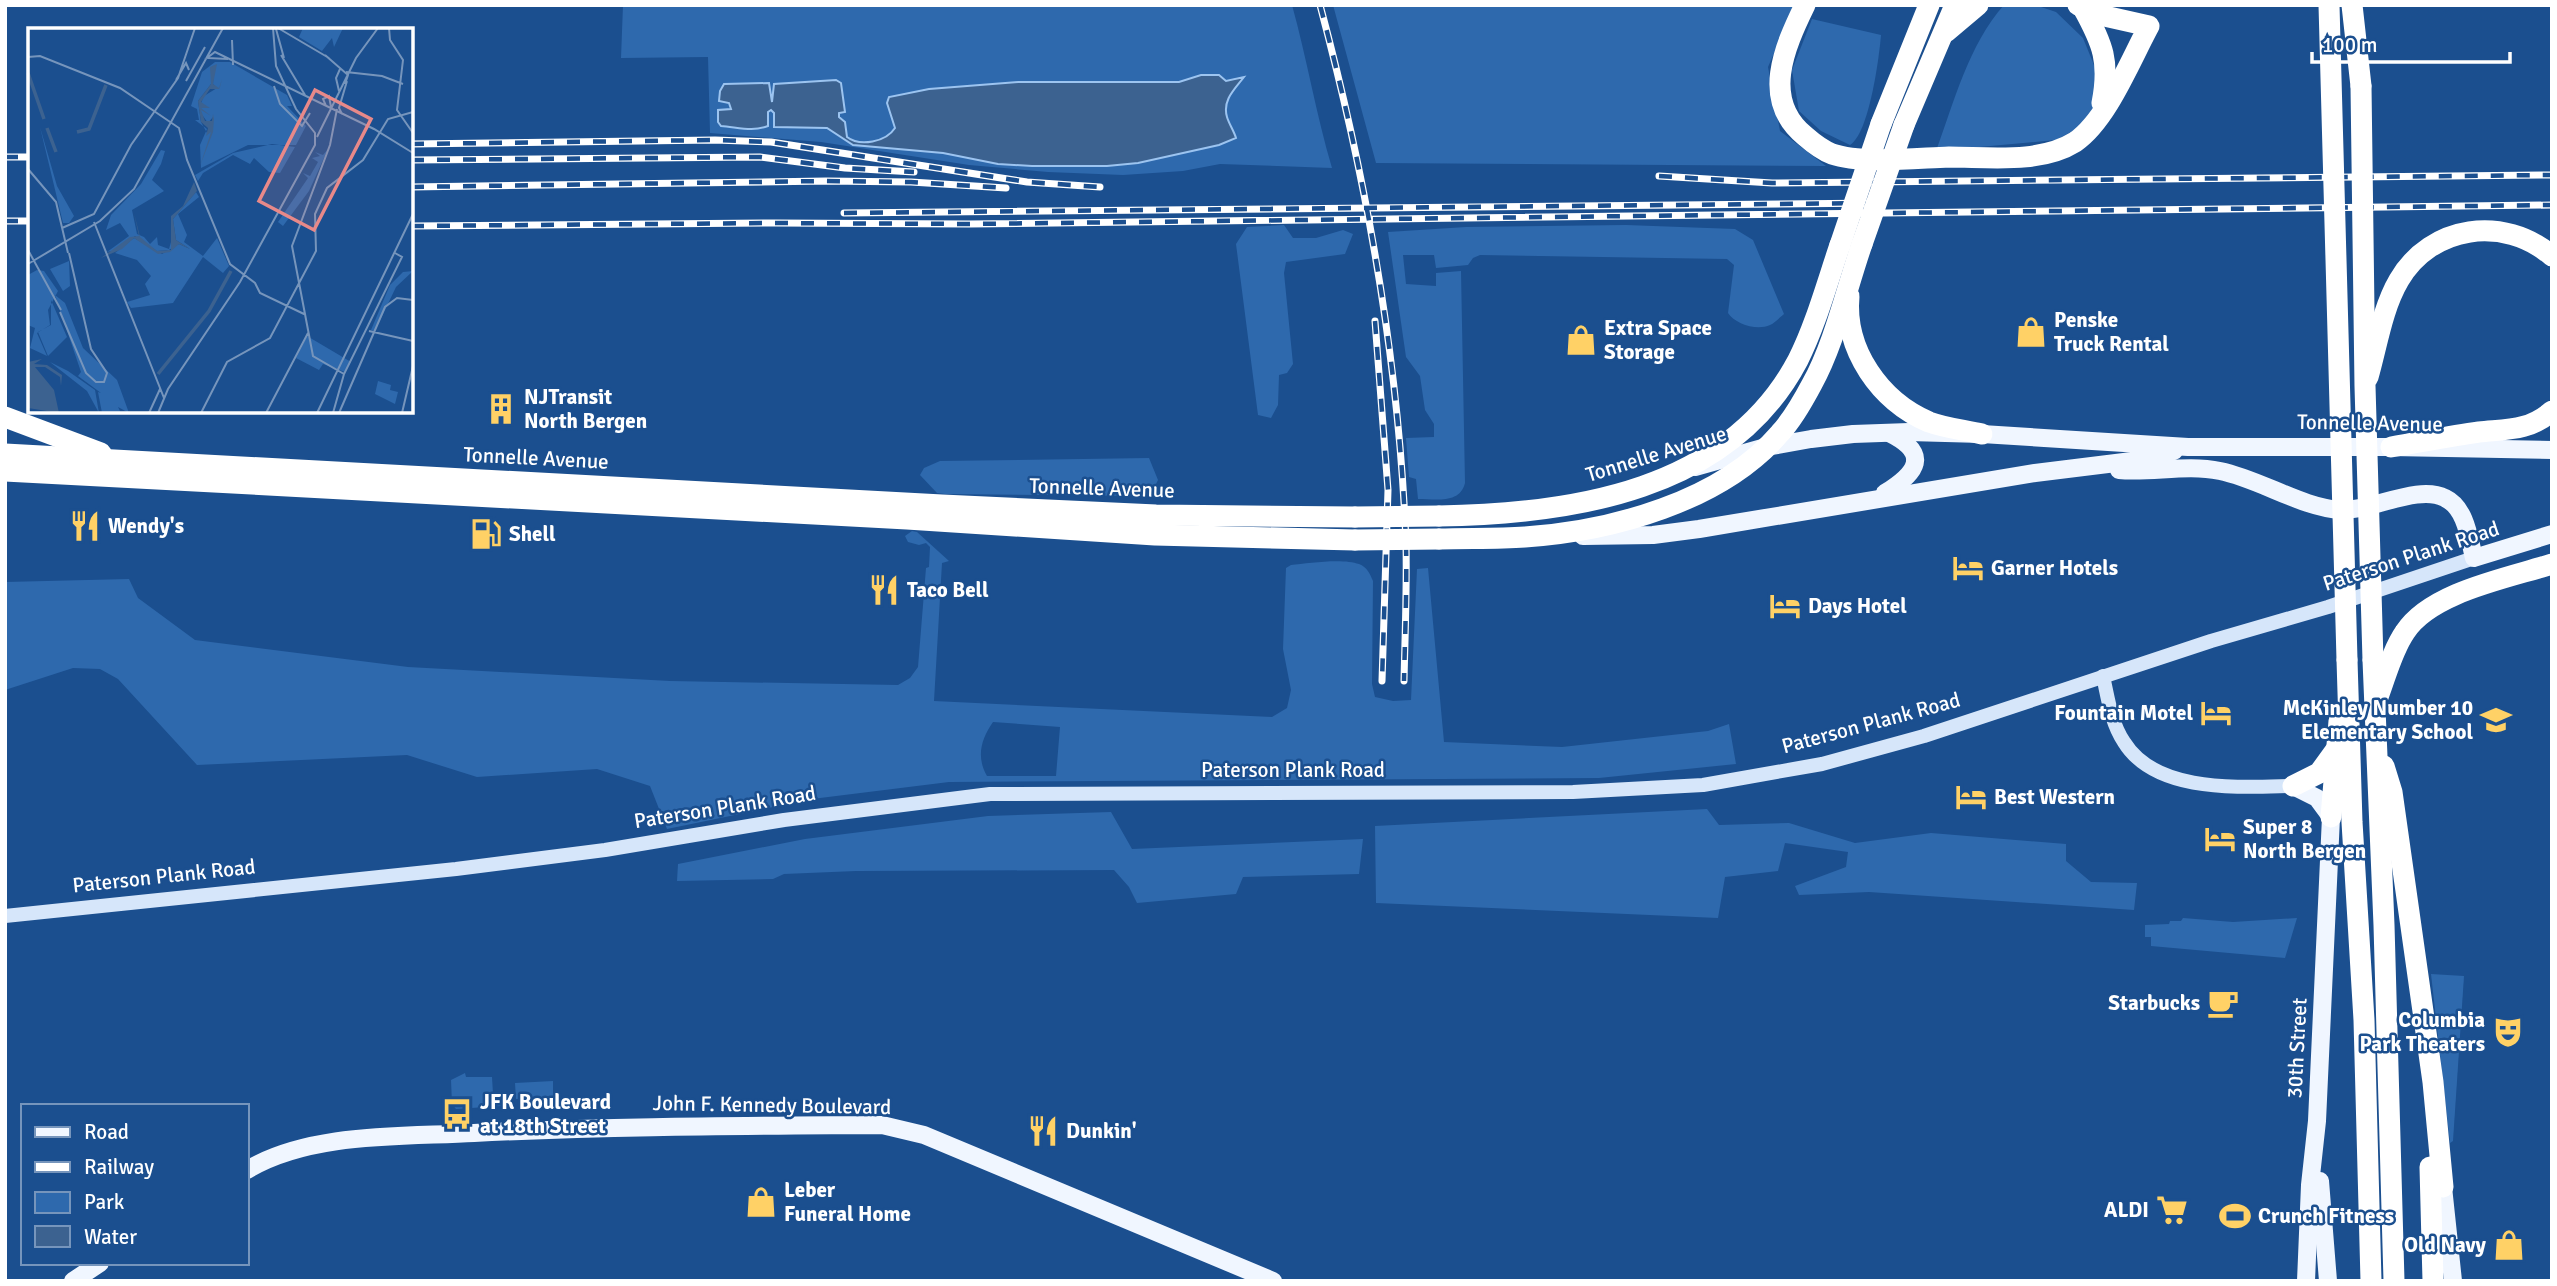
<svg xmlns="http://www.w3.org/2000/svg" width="2557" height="1286" font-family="Signika,sans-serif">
<rect width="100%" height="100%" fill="#1b4f8f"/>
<g fill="#2e69ad" fill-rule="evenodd">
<path d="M 623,5 L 1292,5 C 1307,59 1316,114 1332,168 L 1220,164 L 1183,171 L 1123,175 L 1048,172 L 969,165 L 821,142 L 710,133 L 708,57 L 621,58 Z"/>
<polygon points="1333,5 1795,5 1768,67 1780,131 1826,166 1376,163"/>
<path d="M 2004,5 L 2035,5 L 2056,12 L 2083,38 L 2096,70 L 2094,107 L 2080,127 L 2056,140 L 1936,151 C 1954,102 1969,44 2004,5 Z"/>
<path d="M 1812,19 L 1881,35 C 1879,59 1869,133 1850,145 L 1821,131 L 1799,111 L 1792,70 Z"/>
<polygon points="1284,225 1293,238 1316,238 1343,230 1353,234 1345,254 1286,262 1284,273 1293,364 1287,373 1279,375 1278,405 1271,418 1258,415 1236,244 1247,227"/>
<path d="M 1626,225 L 1735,229 L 1753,240 L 1784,314 C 1780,317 1775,323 1770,325 C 1757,331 1735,324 1728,313 L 1734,265 L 1727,259 L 1480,255 L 1473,258 L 1468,265 L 1436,268 L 1434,255 L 1403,255 L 1406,284 L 1436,286 L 1436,273 L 1461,271 L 1465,483 C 1460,504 1436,499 1418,499 L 1416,479 L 1409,477 L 1406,438 L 1434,437 L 1434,424 L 1425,410 L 1420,376 L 1406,357 L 1388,232 L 1466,227 Z"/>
<polygon points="1149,458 1158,480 1150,496 945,494 937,493 920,475 924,468 940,461"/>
<path d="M 912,531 L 917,532 L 949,561 L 942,563 L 934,701 L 1272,717 L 1287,708 L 1291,690 L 1283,649 L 1286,568 L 1291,565 C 1308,563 1343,558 1359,564 C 1367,567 1370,574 1373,581 L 1372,684 L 1375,697 L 1393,701 L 1411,700 L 1417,569 L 1428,568 L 1444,742 L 1562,747 L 1708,731 L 1729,724 L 1736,764 L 1599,778 L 949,782 L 812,799 L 667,829 L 650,786 L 597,769 L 477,777 L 407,755 L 197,765 L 118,679 L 100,669 L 73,668 L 5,690 L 5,582 L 129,579 L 138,598 L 195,640 L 408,667 L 670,681 L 898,685 L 910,678 L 918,667 L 926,568 L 929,567 L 930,547 L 926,543 L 919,545 L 908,542 L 905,536 ZM 993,722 L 1060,727 L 1056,776 L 987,776 C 976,757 981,739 993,722 Z"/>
<polygon points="1707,809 1719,825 1789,823 1855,843 1931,833 2066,844 2066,861 2091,882 2137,883 2134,910 1869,892 1799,895 1795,886 1846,867 1848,852 1785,843 1778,871 1725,877 1718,918 1376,903 1375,826"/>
<polygon points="1111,812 1132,849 1363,839 1359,874 1243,877 1236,894 1137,903 1129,887 1114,870 856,871 784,874 773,879 677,881 678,864 805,839 988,816"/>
<polygon points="2183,918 2233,922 2297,918 2285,958 2151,946 2151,937 2145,937 2145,925 2169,924 2170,921 2181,921"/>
<polygon points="2431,974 2464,976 2453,1141 2450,1143"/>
<polygon points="465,1073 466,1077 492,1077 493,1094 506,1094 506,1103 501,1106 456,1109 452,1104 451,1080"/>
<polygon points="553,1081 553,1098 516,1099 515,1083"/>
</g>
<path fill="#3c6290" stroke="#9cc4f0" stroke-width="2" d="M 1201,75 L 1219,75 L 1226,81 L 1244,77 C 1235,89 1222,100 1227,117 C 1229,124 1234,131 1236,138 L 1219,145 L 1138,163 L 1107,166 L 1032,166 L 998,164 L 943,153 L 853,145 L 827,128 L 774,127 L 774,113 L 771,110 L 768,112 L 768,126 C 753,132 737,127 721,126 L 718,122 L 718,110 L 731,109 L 729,103 L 719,101 L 720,91 L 724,84 L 769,83 L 772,102 L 774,84 L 836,80 L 841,83 L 845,112 L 839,113 L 839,117 L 845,122 L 847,137 C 860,147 886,142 895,128 L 887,103 L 889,97 L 929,89 L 1018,82 L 1179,82 Z"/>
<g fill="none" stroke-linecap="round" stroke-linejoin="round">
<g stroke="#d6e6fa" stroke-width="14">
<path d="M 2103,676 C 2108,698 2111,723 2124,742 C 2156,794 2241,787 2293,786"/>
<polyline points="5,916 456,869 605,850 784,820 990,794 1573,792 1703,785 1822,764 1924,736 2211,641 2328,607 2474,558"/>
</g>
<g stroke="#f0f6ff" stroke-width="18">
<polyline points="1695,467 1766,447 1811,439 1853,434 1909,432 1982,434 2188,447 2391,447 2552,450"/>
<path d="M 2119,470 C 2152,473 2187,464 2220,471 C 2260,479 2302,508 2341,510 C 2372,511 2418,484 2445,498 C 2466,508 2469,538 2474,558 L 2552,534"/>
<path d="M 1885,493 C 1917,473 1931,454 1889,433"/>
<polyline points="1583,536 1653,535 1699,529 2035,473 2132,461 2174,451"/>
<polyline points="2293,786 2317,798 2331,817 2317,1121 2310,1185 2306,1281"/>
<path d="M 247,1170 C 310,1132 403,1137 474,1133 C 610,1126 746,1126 882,1125 L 924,1135 L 1273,1281"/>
<polyline points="2320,1181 2328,1281"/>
<polyline points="2443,1187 2453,1281"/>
<polyline points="73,1281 100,1263"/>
</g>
<g stroke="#fff" stroke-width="21">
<path d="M 1805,5 C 1784,48 1761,100 1805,136 C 1813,143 1822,150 1832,154 C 1861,164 1917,158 1949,157 C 1988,157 2040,164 2075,142 C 2107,120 2130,61 2149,26 L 2100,15 L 2078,5"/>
<polyline points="2352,5 2361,86"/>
<path d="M 2083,8 C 2103,44 2110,62 2102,103"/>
<polyline points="1946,32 1978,5"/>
<polyline points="1881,124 1929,5"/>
<polyline points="1904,125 1955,5"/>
<path d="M 1849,296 C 1844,350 1880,401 1929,422 C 1945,428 1965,430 1982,434"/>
<path d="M 2368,377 C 2377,346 2382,309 2399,280 C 2431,225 2504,215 2552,256"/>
<polyline points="5,417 101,453"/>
<path d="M 2391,447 C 2421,442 2450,436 2479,432 C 2507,429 2529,431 2552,411"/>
<polyline points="5,454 942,505 1156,515 1355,517"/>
<polyline points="5,471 907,519 1155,535 1355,540"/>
<path d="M 1439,516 C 1572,514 1729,491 1798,360 C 1816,324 1827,283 1840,245"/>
<path d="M 1439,539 C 1468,538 1496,539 1525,537 C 1611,531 1721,502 1780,433 C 1793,419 1803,401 1812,384 C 1834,345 1847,287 1862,244"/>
<polyline points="2347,660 2352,822 2364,1020 2371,1281"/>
<polyline points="2373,660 2384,925 2394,1281"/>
<path d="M 2378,697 C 2386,676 2392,651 2405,632 C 2431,592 2508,578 2552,564"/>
<polyline points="2384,766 2392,792 2433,1082 2443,1187"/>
<polyline points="2293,786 2319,773 2335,751"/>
<polyline points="2331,817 2339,721"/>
<polyline points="2430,1167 2433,1281"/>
</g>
<defs>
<g id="rail">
<path d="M 1320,5 C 1367,181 1399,361 1406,543 C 1407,589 1405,635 1404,681"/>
<polyline points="411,144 715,140 771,142 1027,182 1100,187"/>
<polyline points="5,157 30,157"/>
<polyline points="411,160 760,157 845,168 914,172"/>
<polyline points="1659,176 1772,183 2552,175"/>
<polyline points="411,187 826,181 911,182 1006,188"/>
<polyline points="844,213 1883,203"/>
<polyline points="5,221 30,221"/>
<polyline points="411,226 776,223 969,224 2552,205"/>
<polyline points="1375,321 1388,490 1382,681"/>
</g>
</defs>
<use href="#rail" stroke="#fff" stroke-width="7"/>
<use href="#rail" stroke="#1b4f8f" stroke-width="4.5" stroke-dasharray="13" stroke-linecap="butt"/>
<g stroke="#fff" stroke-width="21">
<polyline points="2329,5 2347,660"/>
<polyline points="2361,86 2365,386 2373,660"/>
<polyline points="1862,244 1904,125"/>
<polyline points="1840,245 1881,124"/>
<polyline points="1355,517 1439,516"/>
<polyline points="1355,540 1439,539"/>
</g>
</g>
<defs>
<symbol id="shop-bare" viewBox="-9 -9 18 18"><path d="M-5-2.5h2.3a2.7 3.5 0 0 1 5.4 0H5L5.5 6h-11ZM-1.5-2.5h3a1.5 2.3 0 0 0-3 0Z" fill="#ffd166" stroke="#1b4f8f" stroke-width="2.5" paint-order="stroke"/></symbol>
<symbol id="building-bare" viewBox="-9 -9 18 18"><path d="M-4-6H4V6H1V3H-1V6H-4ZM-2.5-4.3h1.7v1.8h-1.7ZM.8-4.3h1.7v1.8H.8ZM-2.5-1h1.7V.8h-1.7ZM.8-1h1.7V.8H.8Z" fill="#ffd166" stroke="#1b4f8f" stroke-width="2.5" paint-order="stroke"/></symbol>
<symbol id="restaurant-bare" viewBox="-9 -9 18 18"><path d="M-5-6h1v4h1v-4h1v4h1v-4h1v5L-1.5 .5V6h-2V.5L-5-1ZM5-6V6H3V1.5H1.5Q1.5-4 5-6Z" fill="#ffd166" stroke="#1b4f8f" stroke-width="2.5" paint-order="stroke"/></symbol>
<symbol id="fuel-bare" viewBox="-9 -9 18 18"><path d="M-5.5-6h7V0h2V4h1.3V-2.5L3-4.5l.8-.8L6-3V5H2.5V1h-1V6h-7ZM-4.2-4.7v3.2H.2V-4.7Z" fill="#ffd166" stroke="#1b4f8f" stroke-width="2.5" paint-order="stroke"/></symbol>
<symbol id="hotel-bare" viewBox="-9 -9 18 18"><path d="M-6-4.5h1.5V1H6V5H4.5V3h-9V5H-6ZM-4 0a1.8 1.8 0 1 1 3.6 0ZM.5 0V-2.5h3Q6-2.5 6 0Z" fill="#ffd166" stroke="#1b4f8f" stroke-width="2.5" paint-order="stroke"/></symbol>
<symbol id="school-bare" viewBox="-9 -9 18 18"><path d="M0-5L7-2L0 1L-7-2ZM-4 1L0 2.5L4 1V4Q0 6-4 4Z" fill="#ffd166" stroke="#1b4f8f" stroke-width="2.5" paint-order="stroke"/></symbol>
<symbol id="cafe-bare" viewBox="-9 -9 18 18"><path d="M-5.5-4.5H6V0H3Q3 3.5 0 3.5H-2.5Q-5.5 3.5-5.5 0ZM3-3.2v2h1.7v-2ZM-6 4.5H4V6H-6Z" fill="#ffd166" stroke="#1b4f8f" stroke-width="2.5" paint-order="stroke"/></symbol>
<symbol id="theatre-bare" viewBox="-9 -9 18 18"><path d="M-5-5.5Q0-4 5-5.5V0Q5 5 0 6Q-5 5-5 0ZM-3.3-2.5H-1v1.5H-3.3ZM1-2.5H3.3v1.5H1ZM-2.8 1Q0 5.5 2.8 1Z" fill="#ffd166" stroke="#1b4f8f" stroke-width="2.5" paint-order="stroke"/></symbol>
<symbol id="bus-bare" viewBox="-9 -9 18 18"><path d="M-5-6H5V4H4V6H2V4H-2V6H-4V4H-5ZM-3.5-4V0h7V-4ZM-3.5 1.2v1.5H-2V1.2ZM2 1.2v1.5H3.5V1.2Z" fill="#ffd166" stroke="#1b4f8f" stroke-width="2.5" paint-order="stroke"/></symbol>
<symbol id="supermarket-bare" viewBox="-9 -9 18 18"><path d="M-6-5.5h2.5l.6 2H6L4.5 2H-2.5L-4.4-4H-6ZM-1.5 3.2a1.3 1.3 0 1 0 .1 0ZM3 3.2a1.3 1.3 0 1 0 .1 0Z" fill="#ffd166" stroke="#1b4f8f" stroke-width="2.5" paint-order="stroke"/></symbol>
<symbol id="stadium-bare" viewBox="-9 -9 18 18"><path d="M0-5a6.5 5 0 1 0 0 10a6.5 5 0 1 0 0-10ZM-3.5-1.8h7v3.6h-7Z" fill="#ffd166" stroke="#1b4f8f" stroke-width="2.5" paint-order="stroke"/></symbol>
</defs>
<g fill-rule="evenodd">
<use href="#shop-bare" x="2009" y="310" width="44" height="44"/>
<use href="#shop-bare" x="1559" y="318" width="44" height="44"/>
<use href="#building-bare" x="479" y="387" width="44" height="44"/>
<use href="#restaurant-bare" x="63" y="504" width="44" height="44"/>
<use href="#fuel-bare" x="464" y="512" width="44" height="44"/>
<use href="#hotel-bare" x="1946" y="546" width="44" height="44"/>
<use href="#restaurant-bare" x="862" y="568" width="44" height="44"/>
<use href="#hotel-bare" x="1763" y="584" width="44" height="44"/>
<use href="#hotel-bare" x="2194" y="691" width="44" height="44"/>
<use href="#school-bare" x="2474" y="698" width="44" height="44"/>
<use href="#hotel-bare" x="1949" y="775" width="44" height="44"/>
<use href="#hotel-bare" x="2198" y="817" width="44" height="44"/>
<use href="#cafe-bare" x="2201" y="981" width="44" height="44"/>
<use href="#theatre-bare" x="2486" y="1010" width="44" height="44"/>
<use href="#bus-bare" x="435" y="1092" width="44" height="44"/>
<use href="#restaurant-bare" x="1021" y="1109" width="44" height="44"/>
<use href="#shop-bare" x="739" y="1180" width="44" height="44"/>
<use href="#supermarket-bare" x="2150" y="1188" width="44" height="44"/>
<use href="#stadium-bare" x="2213" y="1194" width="44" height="44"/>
<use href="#shop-bare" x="2487" y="1223" width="44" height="44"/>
</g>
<g text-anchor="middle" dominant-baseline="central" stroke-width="5" stroke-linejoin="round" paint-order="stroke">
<g font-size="21" font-weight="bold" fill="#fff" stroke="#1b4f8f" text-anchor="start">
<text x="2054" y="320">Penske<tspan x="2054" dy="24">Truck Rental</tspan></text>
<text x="1604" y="328">Extra Space<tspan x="1604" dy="24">Storage</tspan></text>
<text x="524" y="397">NJTransit<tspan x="524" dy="24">North Bergen</tspan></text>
<text x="108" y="526">Wendy's</text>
<text x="509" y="534">Shell</text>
<text x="1991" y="568">Garner Hotels</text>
<text x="907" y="590">Taco Bell</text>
<text x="1808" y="606">Days Hotel</text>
<text x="2473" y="708" text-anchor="end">McKinley Number 10<tspan x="2473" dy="24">Elementary School</tspan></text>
<text x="2193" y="713" text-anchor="end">Fountain Motel</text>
<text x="1994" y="797">Best Western</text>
<text x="2243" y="827">Super 8<tspan x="2243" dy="24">North Bergen</tspan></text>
<text x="2200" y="1003" text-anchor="end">Starbucks</text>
<text x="2485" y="1020" text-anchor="end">Columbia<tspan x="2485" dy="24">Park Theaters</tspan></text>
<text x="480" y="1102">JFK Boulevard<tspan x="480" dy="24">at 18th Street</tspan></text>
<text x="1066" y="1131">Dunkin'</text>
<text x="784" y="1190">Leber<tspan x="784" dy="24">Funeral Home</tspan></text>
<text x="2149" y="1210" text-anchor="end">ALDI</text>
<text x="2258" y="1216">Crunch Fitness</text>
<text x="2486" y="1245" text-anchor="end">Old Navy</text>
</g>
<g font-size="21" fill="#fff" stroke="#1b4f8f">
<text transform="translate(2370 423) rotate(1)">Tonnelle Avenue</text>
<text transform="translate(1656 454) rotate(-17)">Tonnelle Avenue</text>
<text transform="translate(536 458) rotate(3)">Tonnelle Avenue</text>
<text transform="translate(1102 488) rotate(2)">Tonnelle Avenue</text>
<text transform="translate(2411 556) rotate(-18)">Paterson Plank Road</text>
<text transform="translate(1871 723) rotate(-15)">Paterson Plank Road</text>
<text x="1293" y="770">Paterson Plank Road</text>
<text transform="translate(725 807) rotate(-9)">Paterson Plank Road</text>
<text transform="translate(164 876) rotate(-6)">Paterson Plank Road</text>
<text transform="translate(2297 1048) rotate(-87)">30th Street</text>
<text transform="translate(772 1105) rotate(1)">John F. Kennedy Boulevard</text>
</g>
</g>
<g transform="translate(28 28)">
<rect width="385" height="385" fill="#1b4f8f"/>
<path d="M 275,0 L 311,2 L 315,0 L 306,19 L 304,10 L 294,23 L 271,9 ZM 187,34 L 202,34 L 259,67 L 264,78 L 259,78 L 278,98 L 268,117 L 220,117 L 173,140 L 172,117 L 179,101 L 167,92 L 171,92 L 169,81 L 163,78 L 174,44 ZM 186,37 L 185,56 L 189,60 L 176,68 L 173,75 L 178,80 L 174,77 L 172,84 L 180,95 L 185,89 L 183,106 L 184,95 L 183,103 L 179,105 L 173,94 L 170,73 L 183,56 ZM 12,99 L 29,158 L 46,188 L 41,195 L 35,195 ZM 244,116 L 267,119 L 252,145 L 241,144 L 226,130 L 222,136 L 205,127 L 175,145 L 170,153 L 167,147 L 205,125 ZM 300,121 L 281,163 L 255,198 L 250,194 L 280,150 L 275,145 L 282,148 L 290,134 L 284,130 L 292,128 L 287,124 L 295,127 ZM 133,122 L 137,123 L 133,136 L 124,152 L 136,163 L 104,182 L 109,206 L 116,209 L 122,216 L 129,209 L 130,217 L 141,221 L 143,214 L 143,222 L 129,223 L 107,208 L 88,222 L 79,224 L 101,208 L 92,195 L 78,202 L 83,187 L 113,156 ZM 168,164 L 171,169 L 150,186 L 159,207 L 156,214 L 175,228 L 189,210 L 201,238 L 195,245 L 175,229 L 145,275 L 103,280 L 99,274 L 122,267 L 117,256 L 123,248 L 109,232 L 87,225 L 106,210 L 134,226 L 151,216 L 162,221 L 148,212 L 145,191 ZM 41,233 L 42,258 L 35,263 L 22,241 ZM 9,242 L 16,243 L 30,263 L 20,282 L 22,297 L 9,305 L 19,328 L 2,320 L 7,300 L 0,297 L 0,247 ZM 385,243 L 368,259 L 347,303 L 343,302 L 362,257 L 375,244 ZM 27,267 L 37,275 L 55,320 L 89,352 L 101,385 L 90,379 L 93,385 L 74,385 L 70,364 L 73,365 L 50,348 L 53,344 ZM 23,272 L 39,309 L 20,328 L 10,304 L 23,297 ZM 279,308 L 323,334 L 317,344 L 295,336 L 291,342 L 268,330 ZM 22,334 L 40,343 L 67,362 L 71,385 L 59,363 ZM 350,353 L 363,357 L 362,362 L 370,364 L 367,376 L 347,366 Z" fill="#2e69ad" fill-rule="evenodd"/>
<path d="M 189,36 L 185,56 L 191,60 L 194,51 L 192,59 L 191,61 L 182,61 L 173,74 L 182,80 L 173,80 L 183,88 L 173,82 L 177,93 L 184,93 L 185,86 L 186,91 L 185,104 L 172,138 L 183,104 L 178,108 L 180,100 L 173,94 L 170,73 L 183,56 L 182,39 ZM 166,154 L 169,163 L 145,191 L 148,212 L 162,221 L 151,216 L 142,224 L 130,226 L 106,210 L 94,221 L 73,230 L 102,209 L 111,208 L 106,185 L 112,209 L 129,223 L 143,222 L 143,188 L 155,178 ZM 14,331 L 6,336 L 19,337 L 34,347 L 33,358 L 32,349 L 17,339 L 7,339 L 26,362 L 31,385 L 0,380 L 0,334 Z" fill="#3c6290"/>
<path fill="none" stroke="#3c6290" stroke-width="3.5" d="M 0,45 L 16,91M 19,100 L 28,124M 49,104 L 61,101 L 78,57M 130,346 L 181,283 L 203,243"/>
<path fill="none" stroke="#7695bc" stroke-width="2" d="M 250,0 L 301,30M 361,0 L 362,12 L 375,32 L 369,82 L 385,105M 248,1 L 256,30M 204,12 L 205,37M 253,27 L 277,67M 297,27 L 320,47 L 317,56M 0,29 L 12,28 L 92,60 L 151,100 L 159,132 L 202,236 L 227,255 L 232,265 L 276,286M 200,31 L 179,30 L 187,24 L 346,101 L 385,125M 318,44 L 354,48 L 375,56M 148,52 L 158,35 L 161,42M 158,53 L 177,19M 246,58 L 252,76 L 274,98 L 282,85M 311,63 L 308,50 L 312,41M 298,78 L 295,71 L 301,68 L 303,79M 309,81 L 302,117 L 264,218 L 285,328 L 316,346M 314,86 L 311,80 L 319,53M 289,109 L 328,30 L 350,0M 0,141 L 28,174 L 40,225M 66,194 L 136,370M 34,200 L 66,186 L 103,117 L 150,50 L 167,0M 0,222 L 33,282M 0,236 L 72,193 L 106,161 L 195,0M 32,284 L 58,345 L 68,354 L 76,354 L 79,345 L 63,321 L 41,225M 341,303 L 385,313M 121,385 L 132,361M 130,385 L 140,361 L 212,254 L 287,117 L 287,105 L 268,81 L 248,38 L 245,0M 173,385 L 199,334 L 242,310 L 288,223 L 287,186 L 299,160 L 335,132 L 360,91 L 385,84M 238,385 L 280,305M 289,385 L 385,186M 305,385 L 316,346 L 374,229 L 367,225M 311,385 L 357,279 L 369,270 L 385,272M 374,385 L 385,338"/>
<path fill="#e88989" fill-opacity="0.15" stroke="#e88989" stroke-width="3.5" d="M 287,62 L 343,91 L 286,202 L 231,173 Z"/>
<rect width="385" height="385" fill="none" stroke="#fff" stroke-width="3.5"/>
</g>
<rect width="2557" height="1286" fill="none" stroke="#ffffff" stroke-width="14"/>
<rect x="21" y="1104" width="228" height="161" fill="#1b4f8f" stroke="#7695bc" stroke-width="2"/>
<rect x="35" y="1127" width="35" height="10" fill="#f0f6ff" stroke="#7695bc" stroke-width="2"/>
<text x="84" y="1139" font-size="21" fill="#ffffff">Road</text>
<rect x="35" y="1162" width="35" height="10" fill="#ffffff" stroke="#7695bc" stroke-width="2"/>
<text x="84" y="1174" font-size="21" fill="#ffffff">Railway</text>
<rect x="35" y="1192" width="35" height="21" fill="#2e69ad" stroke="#7695bc" stroke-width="2"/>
<text x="84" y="1209" font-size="21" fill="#ffffff">Park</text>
<rect x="35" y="1226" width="35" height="21" fill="#3c6290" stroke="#7695bc" stroke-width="2"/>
<text x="84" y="1244" font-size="21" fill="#ffffff">Water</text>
<path d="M2312 52v10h198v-10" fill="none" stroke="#ffffff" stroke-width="3.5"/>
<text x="2322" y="52" font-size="21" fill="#ffffff" stroke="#1b4f8f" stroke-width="5" paint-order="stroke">100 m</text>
</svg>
